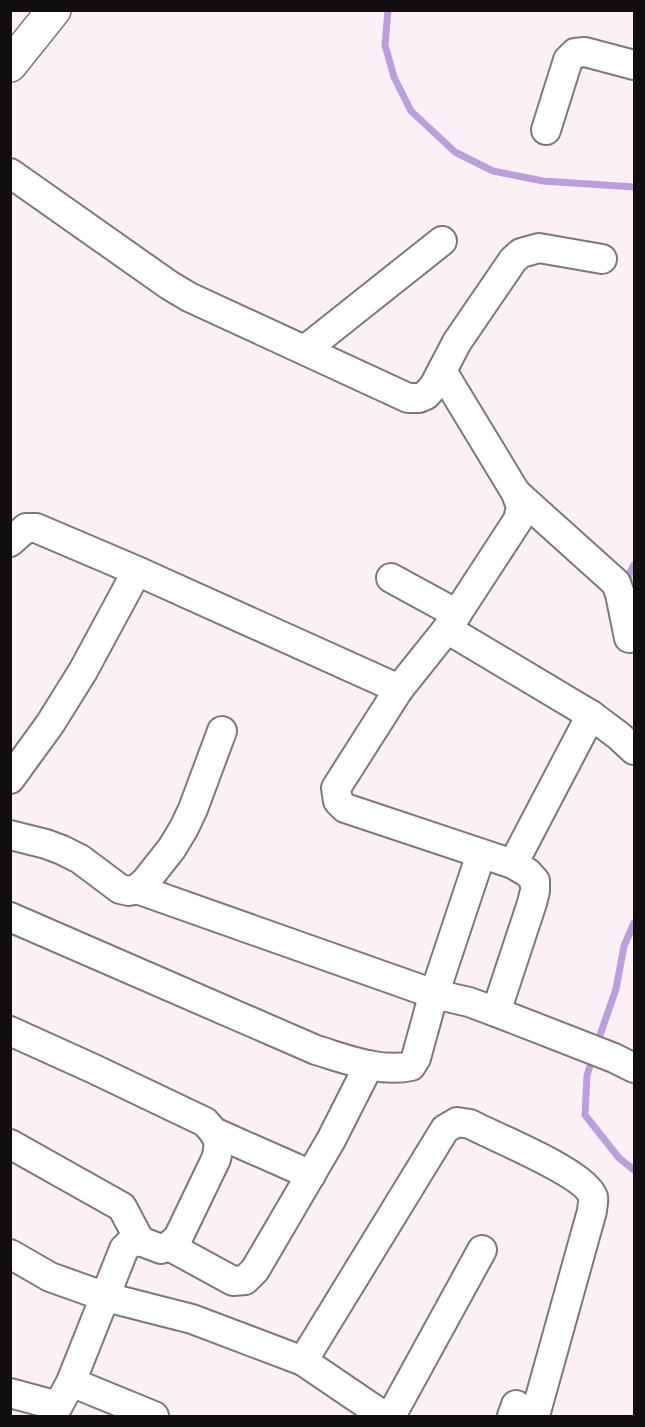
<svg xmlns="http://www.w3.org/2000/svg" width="645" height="1427" font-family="'Alegreya Sans',sans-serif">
<rect width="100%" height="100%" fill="#fbf0f6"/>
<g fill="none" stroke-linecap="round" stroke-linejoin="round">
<g stroke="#bb9edc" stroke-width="7">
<polyline points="388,10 385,45 394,77 411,111 455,152 493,171 543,181 634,187"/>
<polyline points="629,585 629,574 634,565"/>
<polyline points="597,1044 616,989 624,946 634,923"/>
<polyline points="593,1057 587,1075 585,1115 619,1158 634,1170"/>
</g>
<defs>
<g id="minor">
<polyline points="546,130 568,60 575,53 585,52 634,65"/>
<polyline points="10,173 169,285 189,297 408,398 419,398 426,395 434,386 457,342 513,260 521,253 539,248 602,259"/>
<polyline points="306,349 442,241"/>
<polyline points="516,493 616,583 620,594 629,638"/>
<polyline points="10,542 26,528 36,528 137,571 399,689 447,629 518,520 521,507 516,493 442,371"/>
<polyline points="391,578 457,614"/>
<polyline points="447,629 591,715 619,736 634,750"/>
<polyline points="10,779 50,724 83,671 137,571"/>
<polyline points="10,835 46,844 62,850 80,859 120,889 129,891 137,889 146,881 172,848 184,828 193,809 222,731"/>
<polyline points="513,864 591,715"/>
<polyline points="137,889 434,994 469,1002 496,1012 532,903 535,891 535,881 528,873 513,864 345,808 338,801 336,788 399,689"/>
<path d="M 10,917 L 316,1050 C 346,1059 380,1073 411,1066 L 416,1058 L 430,1007 L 481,854"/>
<polyline points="496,1012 614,1058 634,1068"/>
<path d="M 10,1031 L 94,1069 L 205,1122 C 218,1136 221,1141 216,1159 L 178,1238 L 169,1246 L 161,1249 L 140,1241 L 130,1243 L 124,1249 L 71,1382 L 58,1406 L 10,1393"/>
<polyline points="216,1133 311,1175"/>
<polyline points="10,1144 122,1207 140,1241"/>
<polyline points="169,1246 233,1281 245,1280 255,1270 331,1140 369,1065"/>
<polyline points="10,1254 50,1277 106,1297 192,1319 303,1361 384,1416"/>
<path d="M 303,1361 L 445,1129 L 457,1122 L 470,1124 C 494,1137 586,1173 593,1197 C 594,1201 592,1207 592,1211 L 536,1412"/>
<polyline points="71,1382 154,1416"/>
<polyline points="391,1416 482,1250"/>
<polyline points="512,1416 516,1405"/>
</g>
<polyline id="major" points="10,65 54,10"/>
</defs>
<use href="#minor" stroke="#80777c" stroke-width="32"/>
<use href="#major" stroke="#80777c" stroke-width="36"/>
<use href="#minor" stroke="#fff" stroke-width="28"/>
<use href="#major" stroke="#fff" stroke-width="33"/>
</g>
<rect width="645" height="1427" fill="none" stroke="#110e10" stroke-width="24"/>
</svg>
